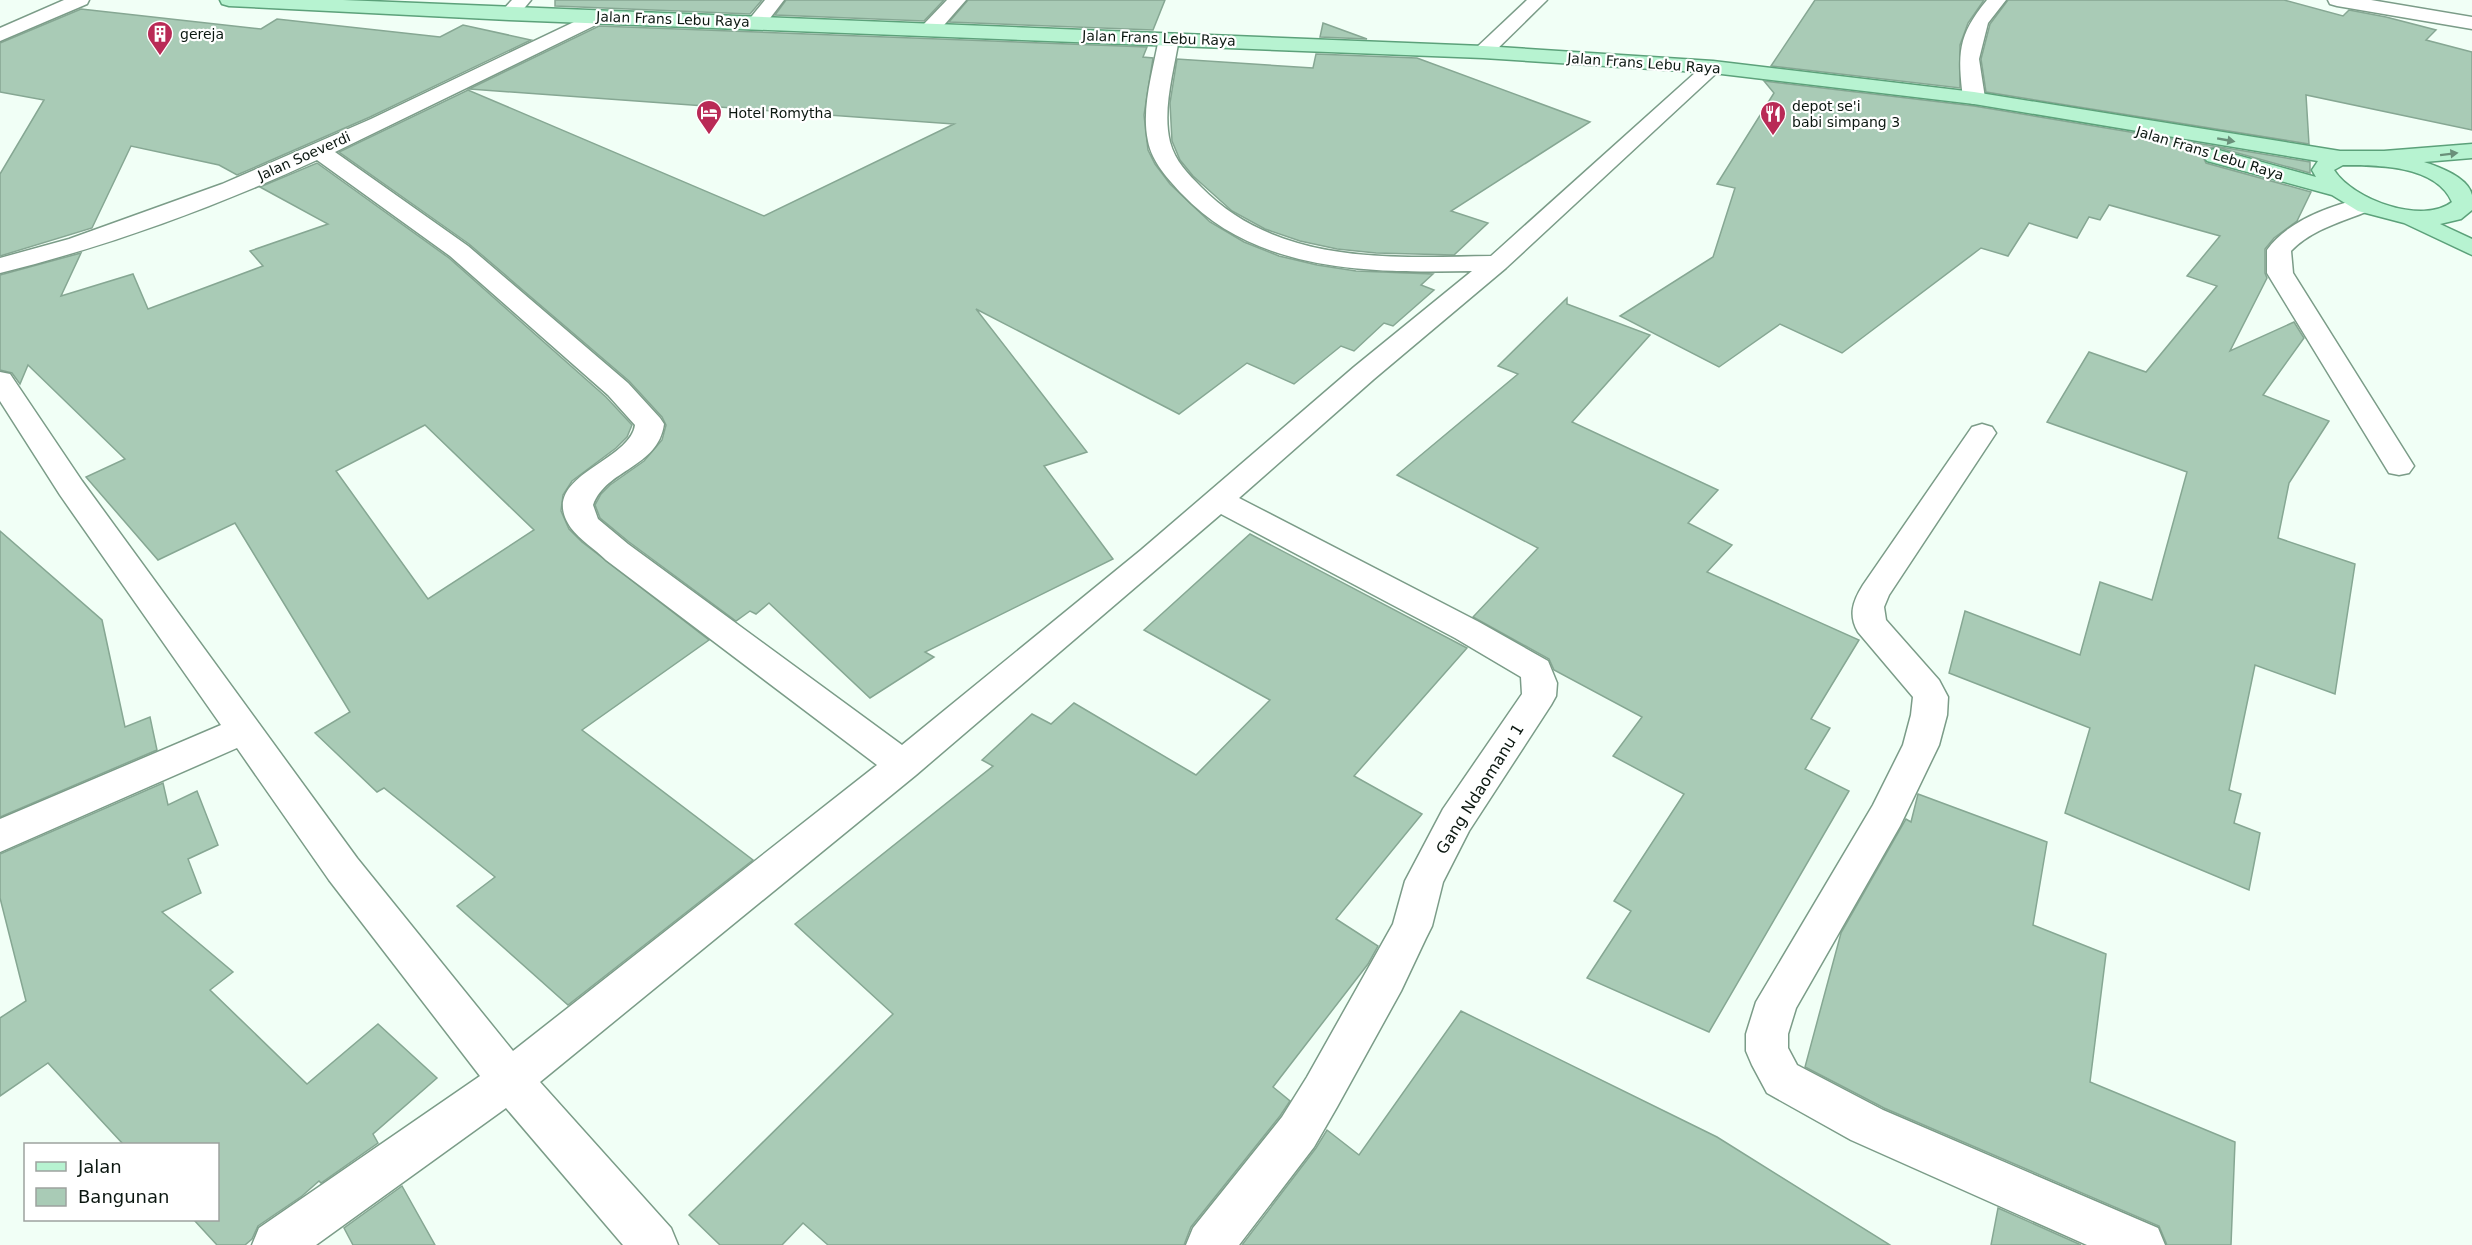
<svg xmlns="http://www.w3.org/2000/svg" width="2472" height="1245" font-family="'DejaVu Sans',sans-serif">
<rect width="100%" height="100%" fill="#f1fff6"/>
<g fill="#a9cbb6" stroke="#86a793" stroke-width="1.5" fill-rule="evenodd">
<polygon points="555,0 762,0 750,14 555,6"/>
<polygon points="786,0 944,0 924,21 775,15"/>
<polygon points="968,0 1165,0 1153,30 949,22"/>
<polygon points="1815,0 1984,0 1968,23 1960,45 1960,88 1771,66"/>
<polygon points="2008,0 2284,0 2343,16 2349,10 2386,17 2436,30 2426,40 2472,52 2472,130 2306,95 2309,144 1986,92 1981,59 1990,24"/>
<polygon points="81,9 261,29 277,19 440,37 463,25 531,40 370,117 237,175 219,165 131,146 92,228 0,256 0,174 44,100 0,92 0,43"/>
<polygon points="1323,23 1367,39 1320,37"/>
<polygon points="599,26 1147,47 1143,57 1153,58 1144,115 1148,150 1155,164 1170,184 1210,222 1244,242 1279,256 1317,265 1356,271 1433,274 1421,285 1434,290 1393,326 1384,323 1354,351 1341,346 1294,384 1247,363 1179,414 976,309 1087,452 1044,466 1113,559 925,652 934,657 870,698 769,603 756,614 750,611 736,621 629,542 600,518 595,505 601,494 610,485 644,461 662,440 666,425 662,417 629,381 469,244 339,152 468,90 764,216 954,124 469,89"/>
<polygon points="1316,54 1417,58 1590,122 1451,211 1488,223 1454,255 1376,253 1337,249 1300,241 1265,229 1232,211 1193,176 1180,160 1172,141 1170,103 1177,59 1313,68"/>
<polygon points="1764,81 1974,106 2310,162 2310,173 2216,147 2206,149 2202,155 2206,163 2311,192 2297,221 2274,238 2265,249 2265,273 2267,278 2230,351 2294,322 2304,338 2263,395 2329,421 2289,483 2278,538 2355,564 2335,694 2255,665 2229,790 2241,794 2234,823 2260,833 2249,890 2065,813 2090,728 1949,673 1965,611 2080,655 2100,582 2152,600 2187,472 2047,422 2089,352 2146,372 2217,286 2187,276 2220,236 2109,205 2100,220 2089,217 2077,238 2029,223 2008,256 1981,248 1842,353 1780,324 1719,367 1620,316 1713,257 1735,188 1717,184 1774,93"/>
<path d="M 317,163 L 449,258 L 606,397 L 632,425 L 627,437 L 616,448 L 572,481 L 563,495 L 561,511 L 569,529 L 582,542 L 709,640 L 582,730 L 753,860 L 568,1005 L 457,906 L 495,877 L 384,788 L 377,792 L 315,733 L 350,712 L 235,523 L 158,560 L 86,477 L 125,459 L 28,365 L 20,384 L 12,373 L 0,370 L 0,275 L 81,253 L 61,296 L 133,274 L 148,309 L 263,266 L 250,251 L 328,224 L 260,187 ZM 425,425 L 534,530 L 428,599 L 336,471 Z"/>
<polygon points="1567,298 1567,304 1650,335 1572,422 1718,490 1688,523 1732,545 1707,572 1859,640 1811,719 1830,728 1805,769 1849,791 1709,1032 1587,978 1631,911 1614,901 1684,794 1613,756 1642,717 1554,670 1549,659 1473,617 1538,548 1397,475 1518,374 1498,366"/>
<polygon points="0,531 102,620 125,727 150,717 157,750 0,817"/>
<polygon points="1250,534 1467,648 1354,776 1422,814 1336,919 1378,946 1368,964 1273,1087 1290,1101 1280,1116 1191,1227 1184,1245 828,1245 803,1223 782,1245 720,1245 689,1215 893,1014 795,924 993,766 982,760 1032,714 1051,724 1074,703 1196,775 1270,700 1144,630"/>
<polygon points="163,783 168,805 197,791 218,845 188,859 201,893 162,912 233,972 210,990 307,1084 378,1024 437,1078 373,1134 378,1143 321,1183 319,1181 302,1196 258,1226 252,1239 245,1245 217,1245 194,1220 218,1220 218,1144 123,1144 48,1063 0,1096 0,1018 26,1001 0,898 0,854"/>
<polygon points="1918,794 2047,842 2033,925 2106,954 2090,1082 2235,1142 2231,1245 2167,1245 2159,1226 1884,1108 1805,1067 1841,933 1906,819 1911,822"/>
<polygon points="1461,1011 1717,1137 1890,1245 1242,1245 1316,1148 1327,1130 1359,1155"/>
<polygon points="402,1186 435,1245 353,1245 344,1228"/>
<polygon points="1998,1208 2081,1245 1991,1245"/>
</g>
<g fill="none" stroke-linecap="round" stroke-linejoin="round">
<defs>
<g id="minor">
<polygon points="64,0 89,0 87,4 0,41 0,28"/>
<polygon points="512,0 531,0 516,18 502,18 499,14"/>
<polygon points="765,0 784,0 764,26 750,26 747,22"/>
<polygon points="947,0 966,0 937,33 923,33 920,29 923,25"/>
<polygon points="1527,0 1547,0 1490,56 1476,56 1473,52 1476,48"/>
<path d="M 1987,0 L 2006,0 L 1988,23 L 1979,59 L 1985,98 L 1981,102 L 1974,104 L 1967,102 L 1963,98 C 1958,54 1957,36 1987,0 Z"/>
<polygon points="2328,0 2371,0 2472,17 2472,29 2337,6 2330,4"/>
<path d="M 597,11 L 604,13 L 607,17 L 604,21 L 335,152 L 468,246 L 628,383 L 660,418 L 664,424 C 658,468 606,469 593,505 L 598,519 L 628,544 L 902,745 L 1141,550 L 1354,367 L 1472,271 C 1372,273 1256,273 1182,194 C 1168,179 1152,162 1148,141 C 1141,108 1153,71 1159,38 L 1162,34 L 1176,34 L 1179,38 C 1174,71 1162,109 1170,142 C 1175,161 1188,174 1201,187 C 1277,265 1391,258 1491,256 L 1706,63 L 1720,63 L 1723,67 L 1506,268 L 1374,379 L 1239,498 L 1479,622 L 1548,661 L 1557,683 L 1556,696 L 1551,705 L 1469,831 L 1443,882 L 1432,926 L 1426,938 L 1401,991 L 1337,1107 L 1314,1147 L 1239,1245 L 1186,1245 L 1193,1228 L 1282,1117 L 1307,1077 L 1393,924 L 1405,881 L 1443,809 L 1522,694 L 1521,677 L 1455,638 L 1221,514 L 916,775 L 540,1082 L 671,1228 L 678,1245 L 623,1245 L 506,1108 L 316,1245 L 252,1245 L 259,1228 L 480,1076 L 329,880 L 237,748 L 0,852 L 0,819 L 221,725 L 60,495 L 0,401 L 0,372 L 10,374 L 82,481 L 357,858 L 513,1051 L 877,765 L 606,560 C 595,549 580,540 571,528 C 535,476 630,463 635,425 L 608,395 L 450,256 L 317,160 C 215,207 109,246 0,273 L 0,258 L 69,239 L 222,184 L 371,119 Z"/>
<path d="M 2363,198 L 2371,200 L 2375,205 L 2371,210 C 2344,221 2312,229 2291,251 L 2293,273 L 2414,466 L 2409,473 L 2399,475 L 2389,473 L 2267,273 L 2267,250 C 2287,221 2330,206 2363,198 Z"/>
<path d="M 1982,424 L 1992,427 L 1996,433 L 1889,595 L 1884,607 L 1886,620 L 1939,680 L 1948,697 L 1947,715 L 1939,745 L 1900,826 L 1796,1008 L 1788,1034 L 1788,1048 L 1797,1065 L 1883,1110 L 2158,1228 L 2165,1245 L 2087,1245 L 1851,1140 L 1767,1093 L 1752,1065 L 1746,1051 L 1746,1034 L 1756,1002 L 1873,805 L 1903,745 L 1911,715 L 1913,697 L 1858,632 C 1848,615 1853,601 1863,585 L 1972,427 Z"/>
</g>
<path id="primary" d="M 220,0 L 343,0 L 1483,46 L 1713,61 L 1974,92 L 2340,151 L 2384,151 L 2472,144 L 2472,158 L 2424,162 C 2439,167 2468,177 2472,195 C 2472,199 2472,206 2472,210 L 2461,219 L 2440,224 L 2472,239 L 2472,255 L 2404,223 L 2358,211 L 2332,195 L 2207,161 L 2204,156 L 2207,151 L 2215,149 L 2316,177 L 2312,170 L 2318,161 L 1974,104 L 1713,73 L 1483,58 L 509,20 L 229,6 L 222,4 ZM 2343,165 C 2377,165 2436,165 2452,202 C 2423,225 2353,200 2334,170 Z"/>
</defs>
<use href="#minor" stroke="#7b9c88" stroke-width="3"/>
<use href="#primary" stroke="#5ca17a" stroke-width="3"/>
<use href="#minor" fill="#fff" fill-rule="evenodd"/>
<use href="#primary" fill="#b7f3d1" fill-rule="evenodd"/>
</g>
<defs><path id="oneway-solid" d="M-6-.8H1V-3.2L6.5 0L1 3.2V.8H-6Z" transform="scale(1.5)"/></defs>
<g fill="#6a907a">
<use href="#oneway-solid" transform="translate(2226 140) rotate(10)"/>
<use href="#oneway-solid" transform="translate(2449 154) rotate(-7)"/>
</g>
<defs>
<symbol id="building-pin" viewBox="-11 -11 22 30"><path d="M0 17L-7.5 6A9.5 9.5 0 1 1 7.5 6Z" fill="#b92a56" stroke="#fff"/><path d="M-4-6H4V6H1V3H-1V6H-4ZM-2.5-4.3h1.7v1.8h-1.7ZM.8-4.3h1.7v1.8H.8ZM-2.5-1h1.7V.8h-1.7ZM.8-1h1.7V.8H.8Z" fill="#fff"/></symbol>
<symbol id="hotel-pin" viewBox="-11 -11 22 30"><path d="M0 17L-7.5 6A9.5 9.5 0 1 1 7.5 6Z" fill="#b92a56" stroke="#fff"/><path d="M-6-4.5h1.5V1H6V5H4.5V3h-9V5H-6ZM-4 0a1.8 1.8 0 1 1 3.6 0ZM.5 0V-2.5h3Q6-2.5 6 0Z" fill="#fff"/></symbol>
<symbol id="restaurant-pin" viewBox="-11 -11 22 30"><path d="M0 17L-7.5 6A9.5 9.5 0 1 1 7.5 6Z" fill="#b92a56" stroke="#fff"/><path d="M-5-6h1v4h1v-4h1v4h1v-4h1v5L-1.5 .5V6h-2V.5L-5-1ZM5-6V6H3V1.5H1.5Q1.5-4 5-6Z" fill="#fff"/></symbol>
</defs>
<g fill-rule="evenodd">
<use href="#building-pin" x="145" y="19" width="30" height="40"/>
<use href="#hotel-pin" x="694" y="98" width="30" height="40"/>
<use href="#restaurant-pin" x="1758" y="99" width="30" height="40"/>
</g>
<g text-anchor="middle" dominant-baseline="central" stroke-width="4.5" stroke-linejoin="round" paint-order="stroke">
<g font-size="14" fill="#0b1710" stroke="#fff">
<text transform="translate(673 19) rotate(2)">Jalan Frans Lebu Raya</text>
<text transform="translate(1159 38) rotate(2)">Jalan Frans Lebu Raya</text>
<text transform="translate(1644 63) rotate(4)">Jalan Frans Lebu Raya</text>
<text transform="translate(2210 153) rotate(17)">Jalan Frans Lebu Raya</text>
<text transform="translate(304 156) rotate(-24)">Jalan Soeverdi</text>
</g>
<g font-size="14" fill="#0b1710" stroke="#fff" text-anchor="start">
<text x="180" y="34">gereja</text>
<text x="1792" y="106">depot se'i<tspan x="1792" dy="16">babi simpang 3</tspan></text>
<text x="728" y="113">Hotel Romytha</text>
</g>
<g font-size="16" fill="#0b1710" stroke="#fff">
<text transform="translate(1480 789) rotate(-58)">Gang Ndaomanu 1</text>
</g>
</g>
<rect x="24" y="1143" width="195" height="78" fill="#ffffff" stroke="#9da29f" stroke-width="1.5"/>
<rect x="36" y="1162" width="30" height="9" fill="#b7f3d1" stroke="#9da29f" stroke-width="1.5"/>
<text x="78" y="1173" font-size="18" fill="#0b1710">Jalan</text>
<rect x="36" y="1188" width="30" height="18" fill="#a9cbb6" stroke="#9da29f" stroke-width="1.5"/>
<text x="78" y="1203" font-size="18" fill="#0b1710">Bangunan</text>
</svg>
